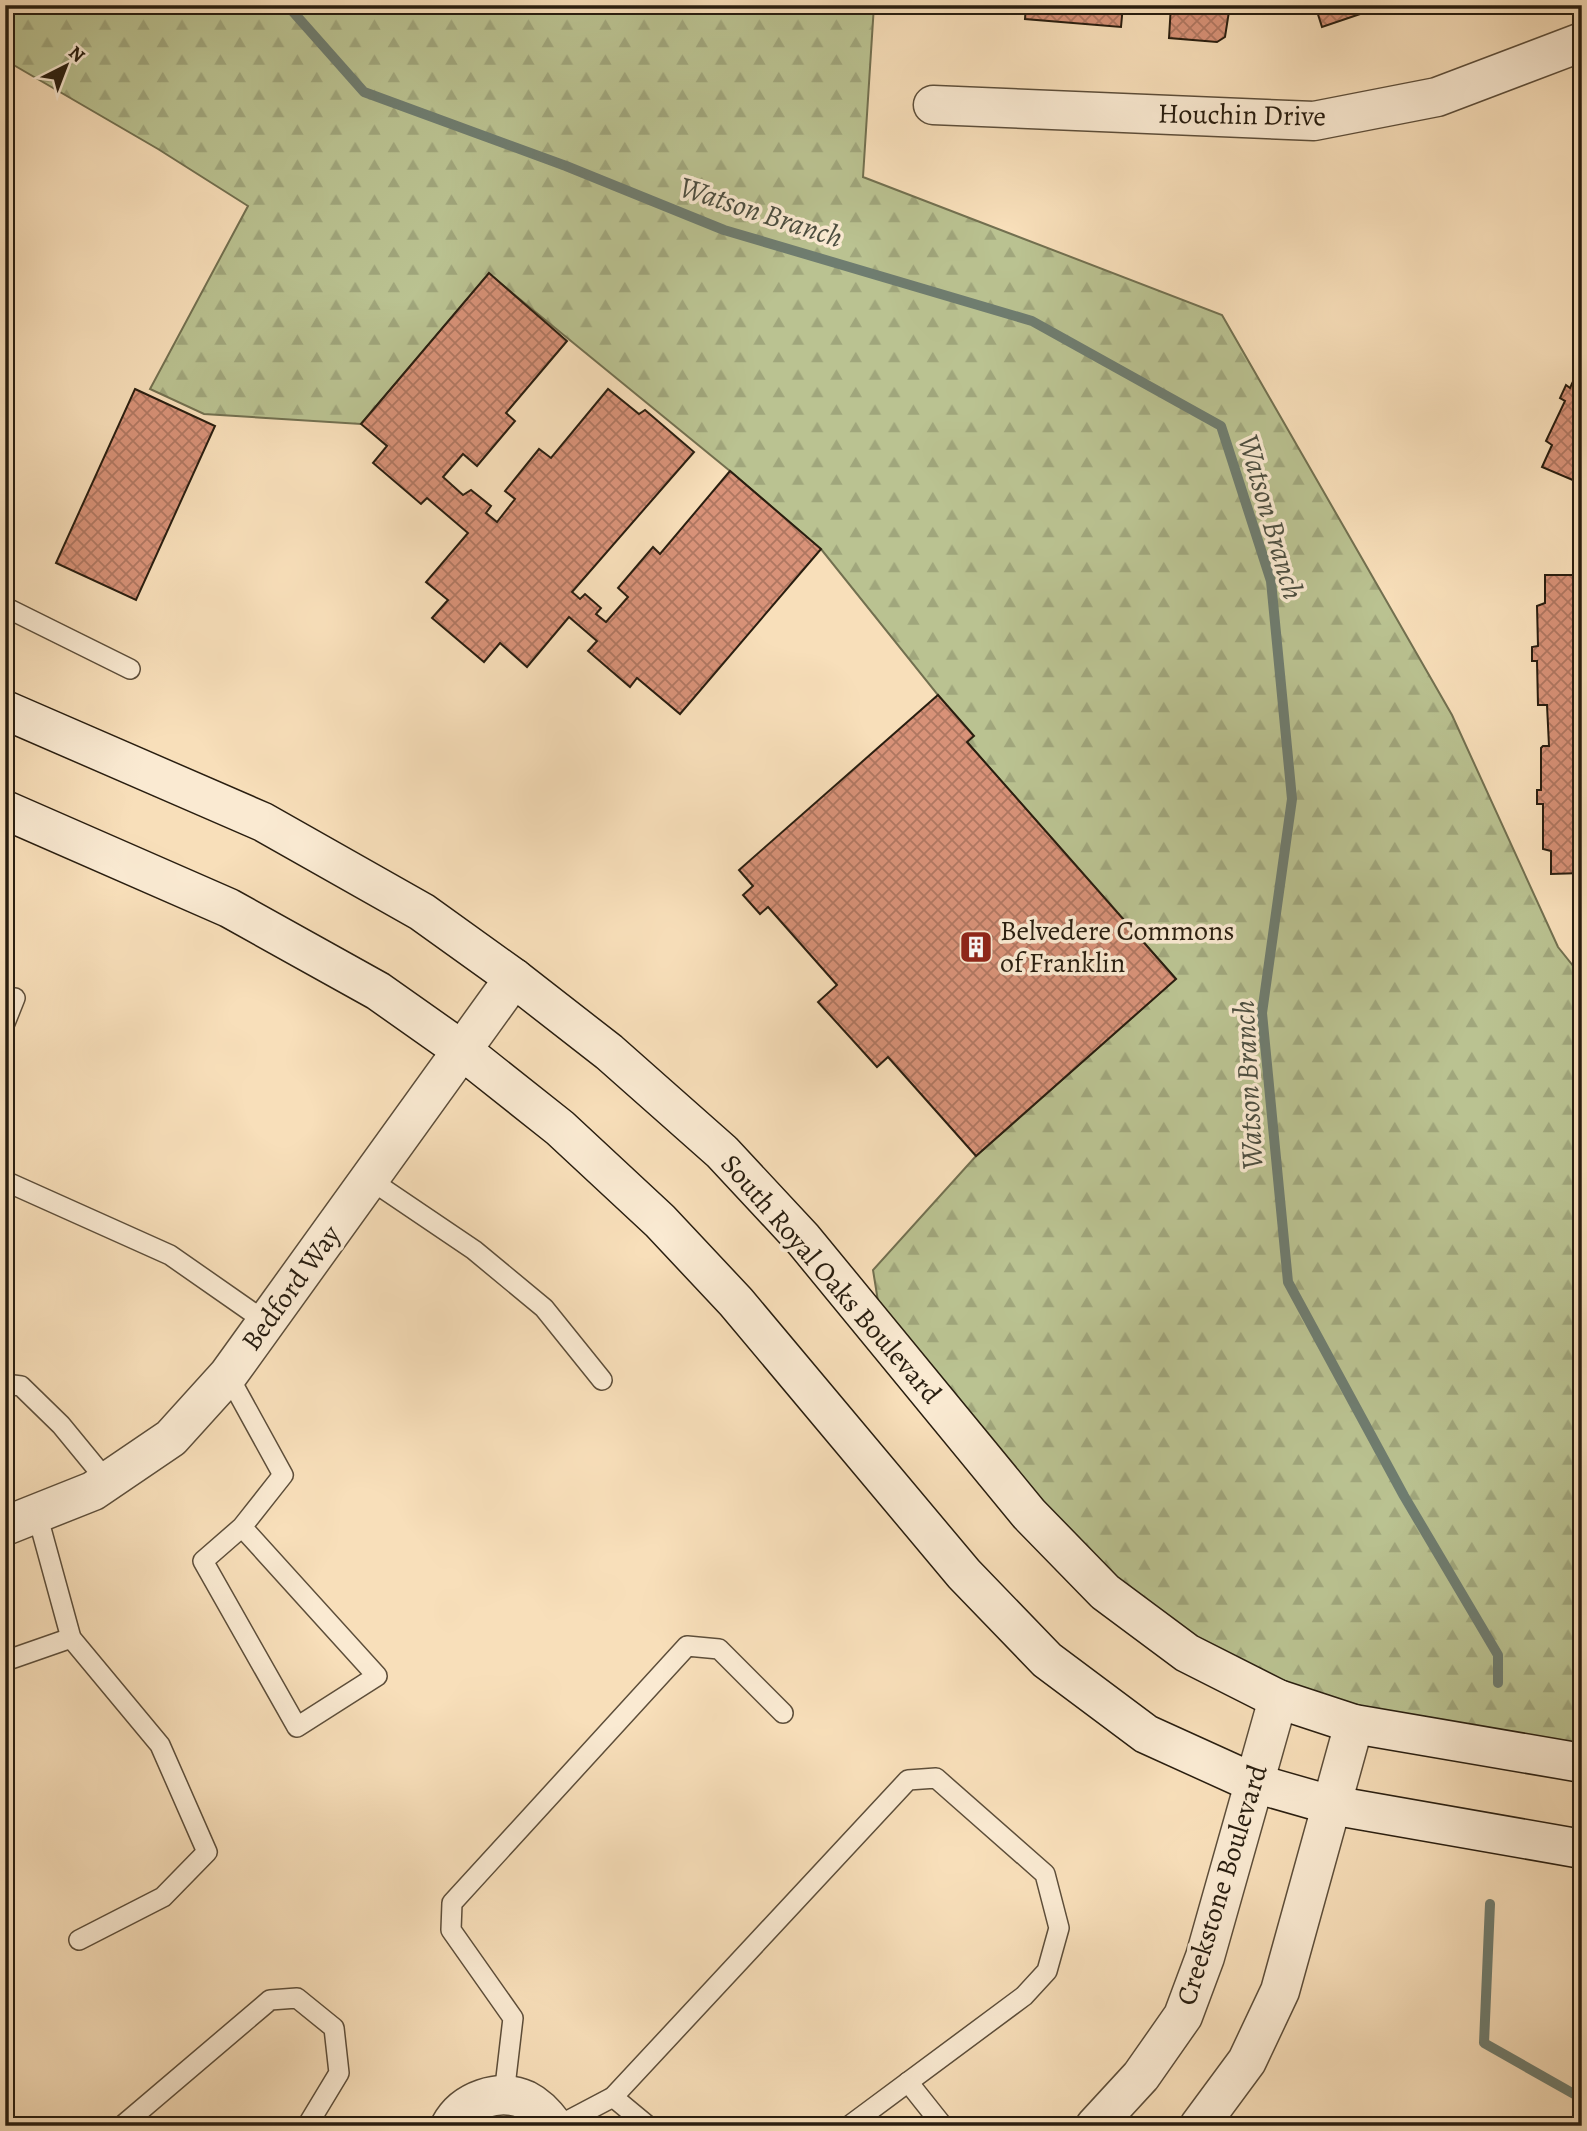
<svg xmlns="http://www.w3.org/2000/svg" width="1587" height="2131" font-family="Alegreya,serif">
<defs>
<pattern id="forest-firs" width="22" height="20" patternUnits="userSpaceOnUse" patternTransform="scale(1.75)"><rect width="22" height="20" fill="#bac291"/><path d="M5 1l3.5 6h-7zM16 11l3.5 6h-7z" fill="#a0a67c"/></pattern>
<pattern id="building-cross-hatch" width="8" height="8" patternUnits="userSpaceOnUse" patternTransform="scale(1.75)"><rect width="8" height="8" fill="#d89278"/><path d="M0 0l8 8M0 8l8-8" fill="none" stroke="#af7761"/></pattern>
</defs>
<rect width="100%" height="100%" fill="#f8dfba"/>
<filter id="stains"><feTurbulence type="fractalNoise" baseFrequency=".00286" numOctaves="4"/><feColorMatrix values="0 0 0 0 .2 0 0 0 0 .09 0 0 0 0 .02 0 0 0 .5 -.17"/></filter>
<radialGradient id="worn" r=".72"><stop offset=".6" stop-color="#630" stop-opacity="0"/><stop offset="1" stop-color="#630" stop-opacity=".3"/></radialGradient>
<polygon fill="url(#forest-firs)" stroke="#727050" stroke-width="2" points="5,5 874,5 863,177 1222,315 1452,715 1558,947 1582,977 1582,1763 1354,1724 1187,1653 884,1339 873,1270 976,1156 1176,979 967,742 938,695 821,549 730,471 489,274 361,424 204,414 150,389 248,206 158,149 5,60"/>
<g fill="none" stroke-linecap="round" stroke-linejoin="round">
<g stroke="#6f7d70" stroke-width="10">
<polyline points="287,5 364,92 566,166 724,230 1032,321 1221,426 1271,581 1292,799 1262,1013 1288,1282 1404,1496 1498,1655 1498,1683"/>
<polyline points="1490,1904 1484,2043 1574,2094 1582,2096"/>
</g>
</g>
<g fill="url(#building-cross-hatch)" stroke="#291e10" stroke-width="2">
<polygon points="933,5 980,5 980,8 974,10"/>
<polygon points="1026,5 1123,5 1121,27 1025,19"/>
<polygon points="1171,5 1230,5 1225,37 1217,42 1169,38"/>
<polygon points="1315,5 1366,5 1368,9 1363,13 1322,27"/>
<polygon points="489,273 567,341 506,413 515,421 477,466 463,454 443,477 463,495 471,490 491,506 486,513 497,522 515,499 505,491 539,449 551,458 608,389 639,414 645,410 694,452 572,592 580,599 585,594 601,608 596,614 606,622 628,597 618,588 653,547 660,554 730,471 821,549 680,714 637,678 630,687 588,651 597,641 569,617 527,667 500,643 484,662 432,618 448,600 426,582 468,533 427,498 421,504 373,463 387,446 361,424"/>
<polygon points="1582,362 1582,484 1542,467 1552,445 1546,441 1565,401 1560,398 1566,385 1570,388"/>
<polygon points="135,389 215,426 136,600 56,563"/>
<polygon points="1545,575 1582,575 1582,873 1551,874 1551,851 1543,849 1543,804 1537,804 1537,790 1541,790 1541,748 1543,746 1549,746 1547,705 1538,705 1537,661 1532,661 1532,647 1538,646 1537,606 1545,603"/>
<polygon points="938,695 974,736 967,742 1176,979 976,1156 888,1057 877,1067 818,1002 837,985 768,907 760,914 743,895 753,886 739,870"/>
</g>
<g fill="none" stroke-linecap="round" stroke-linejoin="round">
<defs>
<g id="service">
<polyline points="5,607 130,669"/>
<polyline points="5,1023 15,998"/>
<polyline points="369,1179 474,1250 544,1308 602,1380"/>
<polyline points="5,1181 170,1255 266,1322"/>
<polyline points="228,1375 283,1475 242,1527 377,1676 297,1727 203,1561 242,1527"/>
<polyline points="5,1384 21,1386 61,1425 107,1481"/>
<polyline points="37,1514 71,1638 160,1745 207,1852 163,1897 79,1940"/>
<polyline points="5,1661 71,1638"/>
<polyline points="908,2082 943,2126"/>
<polyline points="504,2095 513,2018 451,1930 452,1903 687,1646 719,1649 783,1713"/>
<polyline points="613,2097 648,2126"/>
<polyline points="122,2126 270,2000 297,1998 334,2028 339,2073 307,2126"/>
<polyline points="558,2126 613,2097 908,1780 936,1778 1045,1874 1059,1928 1047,1971 1024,1996 849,2126"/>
</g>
<g id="minor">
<polyline points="933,105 1314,121 1437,97 1582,42"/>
<polyline points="5,1526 93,1491 171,1438 228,1375 514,978"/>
<path d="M 450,2126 C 464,2100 499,2088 526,2100 C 538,2106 546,2115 554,2126"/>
<polyline points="1095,2126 1141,2076 1183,2016 1205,1957 1278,1699"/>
<polyline points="1199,2126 1247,2061 1280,1991 1354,1724"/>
</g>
<g id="secondary">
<polyline points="5,710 263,822 422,912 514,978 609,1052 722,1152 803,1239 1029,1514 1105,1592 1187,1653 1278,1699 1354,1724 1582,1763"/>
<polyline points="5,810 229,908 378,991 463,1051 560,1128 660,1221 736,1302 964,1574 1047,1660 1146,1734 1254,1783 1331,1805 1582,1849"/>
</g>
</defs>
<use href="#service" stroke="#5d4e3a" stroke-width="22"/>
<use href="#minor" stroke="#5d4e3a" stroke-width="41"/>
<use href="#secondary" stroke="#291e10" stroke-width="41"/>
<use href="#service" stroke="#faead2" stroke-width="19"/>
<use href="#minor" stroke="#faead2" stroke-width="38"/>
<use href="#secondary" stroke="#faead2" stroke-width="38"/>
</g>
<defs>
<symbol id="building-square" viewBox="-11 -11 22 22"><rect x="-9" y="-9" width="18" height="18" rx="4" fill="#8f2418" stroke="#faead2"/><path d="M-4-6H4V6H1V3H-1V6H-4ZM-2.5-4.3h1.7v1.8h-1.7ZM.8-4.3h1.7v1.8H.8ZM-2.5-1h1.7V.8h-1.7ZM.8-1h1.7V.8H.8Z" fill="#fff"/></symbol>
</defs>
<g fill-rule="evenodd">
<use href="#building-square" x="957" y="928" width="38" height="38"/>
</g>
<g text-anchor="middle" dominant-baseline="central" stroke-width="7" stroke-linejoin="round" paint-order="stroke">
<g font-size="28" fill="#291e10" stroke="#faead2">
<text transform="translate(1242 115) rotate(1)">Houchin Drive</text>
<text transform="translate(831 1279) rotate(49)">South Royal Oaks Boulevard</text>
<text transform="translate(291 1288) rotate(-54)">Bedford Way</text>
<text transform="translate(1222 1885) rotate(-73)">Creekstone Boulevard</text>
</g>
<g font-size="28" fill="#291e10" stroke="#faead2" text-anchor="start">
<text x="1000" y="931">Belvedere Commons<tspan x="1000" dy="32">of Franklin</tspan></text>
</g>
<g font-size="30" font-style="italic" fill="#4c4e40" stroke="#faead2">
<text transform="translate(761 212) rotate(18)">Watson Branch</text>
<text transform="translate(1271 517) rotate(74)">Watson Branch</text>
<text transform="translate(1248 1085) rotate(-93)">Watson Branch</text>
</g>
</g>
<rect width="1587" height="2131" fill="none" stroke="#f8dfba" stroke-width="28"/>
<rect x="7" y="7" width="1573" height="2117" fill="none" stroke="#291e10" stroke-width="3.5"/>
<rect x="14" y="14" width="1559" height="2103" fill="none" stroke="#291e10" stroke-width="2"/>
<g transform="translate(66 66) rotate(42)" stroke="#faead2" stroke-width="5" paint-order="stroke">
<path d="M0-5L12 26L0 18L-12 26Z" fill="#291e10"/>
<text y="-10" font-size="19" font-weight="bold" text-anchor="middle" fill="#291e10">N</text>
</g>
<rect width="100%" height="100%" filter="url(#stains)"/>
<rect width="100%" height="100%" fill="url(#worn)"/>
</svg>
